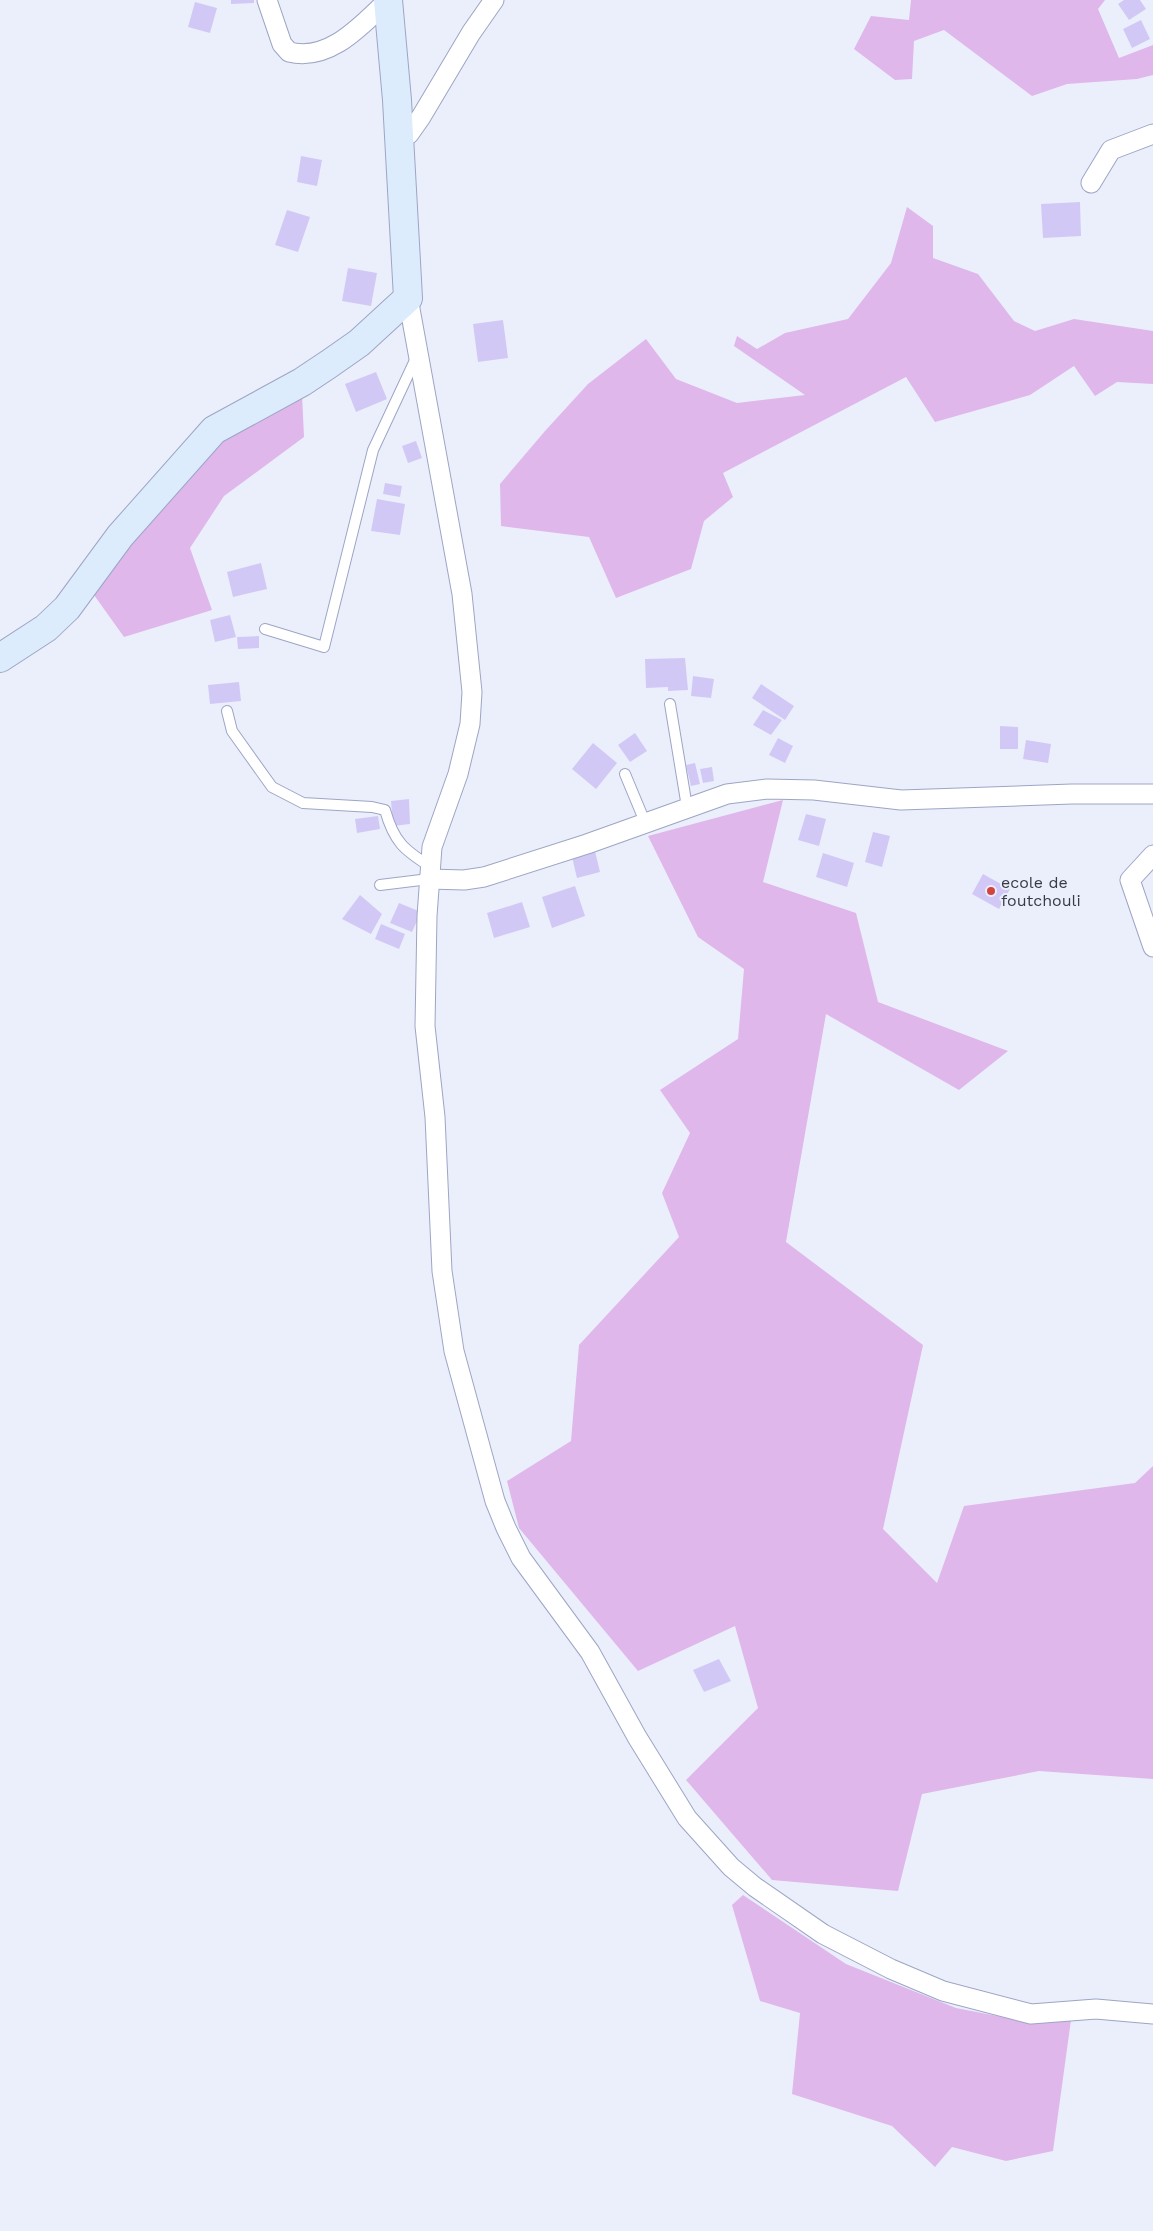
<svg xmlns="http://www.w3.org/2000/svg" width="1153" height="2231" font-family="'Work Sans',sans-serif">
<rect width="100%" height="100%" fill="#ebeffc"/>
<g fill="#dfb7ea">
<polygon points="911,0 1105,0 1098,9 1119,58 1153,45 1153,75 1137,79 1067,84 1032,96 944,30 914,41 912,79 895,80 854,49 871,16 909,20"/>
<polygon points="907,207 933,226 933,258 978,274 1014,321 1035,331 1074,319 1153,331 1153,384 1117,382 1095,396 1074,366 1030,395 935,422 906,377 723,473 733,497 704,521 691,569 616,598 589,537 501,526 500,484 545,431 588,384 646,339 676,379 737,403 805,395 734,346 737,336 757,349 785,333 848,319 891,263"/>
<polygon points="302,394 304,437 224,496 190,548 212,610 124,637 94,595 121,546 231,430"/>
<polygon points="783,800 763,882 856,913 878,1002 1008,1051 959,1090 826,1014 786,1242 923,1345 883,1529 937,1583 964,1506 1135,1483 1153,1466 1153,1779 1039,1771 922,1794 898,1891 772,1880 686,1780 758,1708 735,1626 638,1671 519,1528 507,1481 571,1441 579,1345 679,1237 662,1193 690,1133 660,1090 738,1039 744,969 698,937 648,836"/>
<polygon points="743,1895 846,1964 956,2008 1029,2022 1071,2020 1053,2151 1006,2161 952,2147 935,2167 892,2126 792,2094 800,2013 760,2001 732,1905"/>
</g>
<g fill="#d2c8f5">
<polygon points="231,0 254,0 254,3 231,4"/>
<polygon points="1124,0 1140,0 1146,9 1129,20 1118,4"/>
<polygon points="195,2 217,8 210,33 188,27"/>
<polygon points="1141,20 1150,39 1132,48 1123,29"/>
<polygon points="301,156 322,160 317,186 297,182"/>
<polygon points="1080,202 1081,236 1043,238 1041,204"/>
<polygon points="287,210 310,217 298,252 275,245"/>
<polygon points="348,268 377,273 371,306 342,301"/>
<polygon points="503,320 508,358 478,362 473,324"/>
<polygon points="376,372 387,399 356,412 345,384"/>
<polygon points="416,441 422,458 408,463 402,446"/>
<polygon points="385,483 402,486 400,497 383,494"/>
<polygon points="377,499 405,504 400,535 371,531"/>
<polygon points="261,563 267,589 233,597 227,572"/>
<polygon points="230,615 236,637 215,642 210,620"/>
<polygon points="259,636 259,648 238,649 237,637"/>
<polygon points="685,658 688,690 668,691 668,687 646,688 645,659"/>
<polygon points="693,676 714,679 711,698 691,696"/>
<polygon points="239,682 241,701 210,704 208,685"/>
<polygon points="761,684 794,706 785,720 752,698"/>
<polygon points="763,710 782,720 771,735 753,725"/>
<polygon points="1000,726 1018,727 1018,749 1000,749"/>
<polygon points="635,733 647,751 630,762 618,745"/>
<polygon points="778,738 793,746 785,763 769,755"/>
<polygon points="1026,740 1051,744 1048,763 1023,759"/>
<polygon points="593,743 617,763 596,789 572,769"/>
<polygon points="695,763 700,784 691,786 686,765"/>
<polygon points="712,767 714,781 703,783 700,769"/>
<polygon points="409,799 410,824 393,826 391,801"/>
<polygon points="806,814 826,819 819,846 798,840"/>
<polygon points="378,816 380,829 357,833 355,819"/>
<polygon points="873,832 890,836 882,867 865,862"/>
<polygon points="594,847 600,872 577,878 571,853"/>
<polygon points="823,853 854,863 847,887 816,877"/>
<polygon points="983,874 1010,889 999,909 972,894"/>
<polygon points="575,886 585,916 552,928 542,897"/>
<polygon points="360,895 382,914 371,934 342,919"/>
<polygon points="522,902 530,927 494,938 487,913"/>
<polygon points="399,903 421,912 412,932 390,923"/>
<polygon points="381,924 405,934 399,949 375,939"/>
<polygon points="719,1659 731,1681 704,1692 693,1670"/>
</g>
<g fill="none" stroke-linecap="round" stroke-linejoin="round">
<defs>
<g id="lane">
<polyline points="265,629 324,647 373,450 416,358"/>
<polyline points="670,704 687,807"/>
<path d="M 227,711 L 232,731 L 272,787 L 303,803 L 372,807 L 385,810 C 394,842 404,850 431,867"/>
<polyline points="625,774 645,822"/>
<polyline points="380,885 429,879"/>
</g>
<g id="street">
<path d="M 267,0 L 282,44 L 289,52 C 329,62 361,26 388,0"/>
<polyline points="399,139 409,134 421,117 471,33 494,0"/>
<polyline points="1091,183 1111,150 1153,134"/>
<polyline points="408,298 462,594 472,692 470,724 458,774 432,847 427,916 425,1026 435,1117 442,1271 454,1351 495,1501 506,1528 521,1558 590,1652 637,1737 687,1818 731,1867 755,1887 823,1934 891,1969 943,1991 1031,2014 1096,2009 1153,2014"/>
<polyline points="1153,855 1130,880 1153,947"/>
<polyline points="429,879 464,880 484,877 587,844 727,794 767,789 814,790 901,800 1072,794 1153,794"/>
</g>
<polyline id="secondary" points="0,658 46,628 67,608 120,536 214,430 302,382 329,364 359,343 408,298 397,100 388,0"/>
</defs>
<use href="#lane" stroke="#9da5c4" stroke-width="12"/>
<use href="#street" stroke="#9da5c4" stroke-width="21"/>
<use href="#secondary" stroke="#9da5c4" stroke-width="30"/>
<use href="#lane" stroke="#fff" stroke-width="10"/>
<use href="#street" stroke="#fff" stroke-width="19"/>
<use href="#secondary" stroke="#dcecfd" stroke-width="28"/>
</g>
<circle fill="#d2443d" stroke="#ebeffc" stroke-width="2" cx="991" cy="891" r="5"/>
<g text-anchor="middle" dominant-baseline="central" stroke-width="4" stroke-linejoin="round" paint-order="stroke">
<g font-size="16" fill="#373b48" stroke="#ebeffc" text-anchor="start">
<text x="1001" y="882">ecole de<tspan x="1001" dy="18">foutchouli</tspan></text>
</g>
</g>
</svg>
